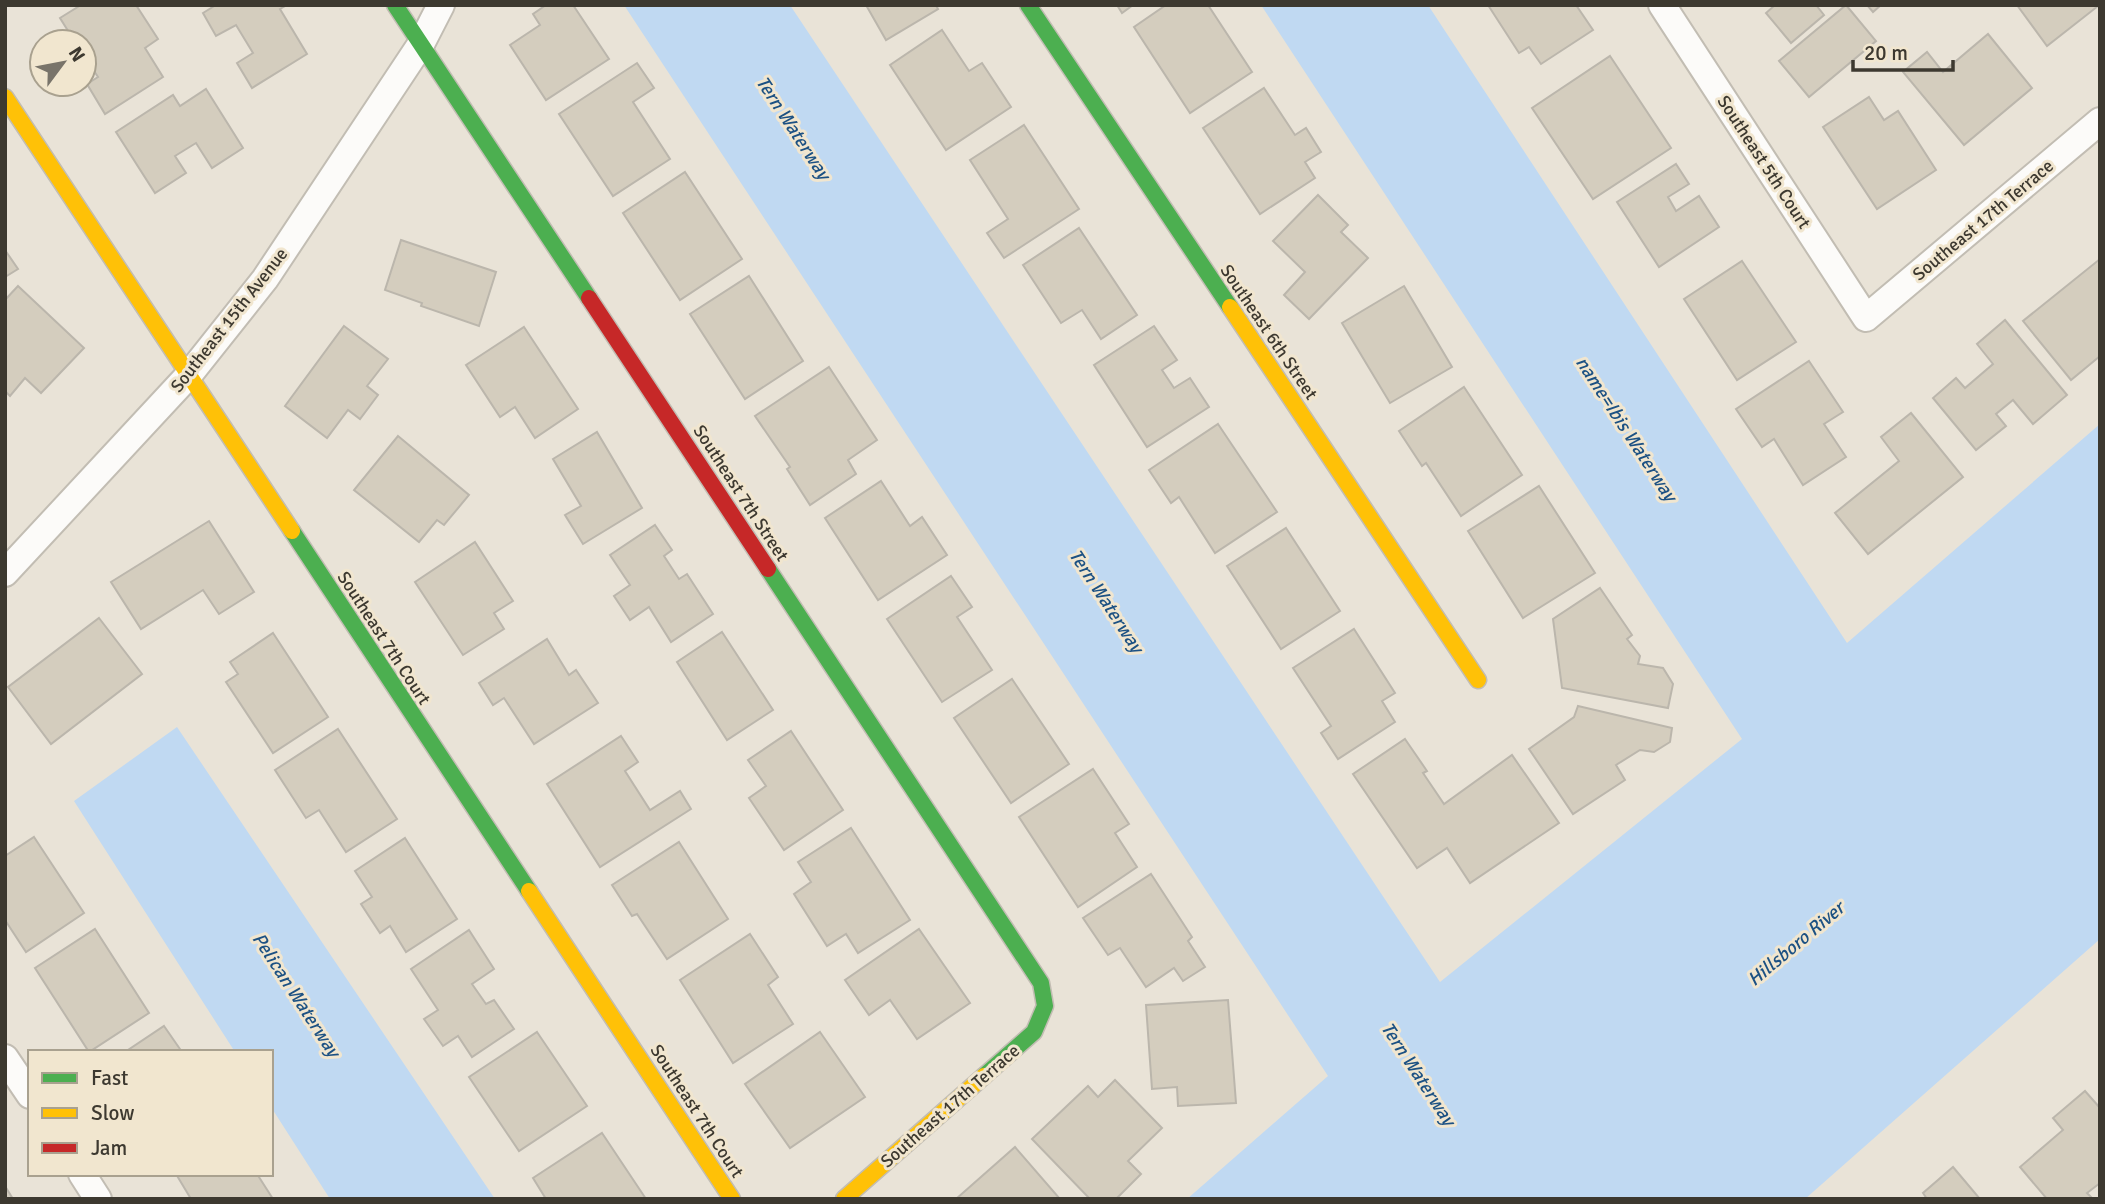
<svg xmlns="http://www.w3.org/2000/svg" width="2105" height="1204" font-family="Signika,sans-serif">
<rect width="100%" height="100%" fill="#e9e3d7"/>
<g fill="#c0d9f2">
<polygon points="624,5 790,5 1440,982 1742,739 1261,5 1428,5 1847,643 2100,424 2100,939 1805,1199 1187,1199 1328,1076"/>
<polygon points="177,727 495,1199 330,1199 271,1107 271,1052 235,1052 74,801"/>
</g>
<g fill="#d4cdbe" stroke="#bbb6ac" stroke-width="2">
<polygon points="81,5 136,5 158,39 145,48 163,77 105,114 87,84 98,77 84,56 84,42 75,42 60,18"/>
<polygon points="216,5 287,5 280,9 307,54 252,88 237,63 253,53 236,25 216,36 203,13"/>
<polygon points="546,5 573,5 609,59 546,100 510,45 540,25 533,14"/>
<polygon points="866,5 936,5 938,9 886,40"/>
<polygon points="1117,5 1133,5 1122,13"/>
<polygon points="1166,5 1208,5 1252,72 1190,113 1134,27"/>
<polygon points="1488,5 1576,5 1593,30 1541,64 1529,47 1519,53"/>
<polygon points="1775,5 1816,5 1824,15 1791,43 1766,13"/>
<polygon points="1846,5 1876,41 1809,97 1779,61"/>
<polygon points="1867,5 1881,5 1873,12"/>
<polygon points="2017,5 2100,5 2100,8 2098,6 2047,46"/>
<polygon points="942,30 969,71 982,63 1011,107 946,150 890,65"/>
<polygon points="1988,34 2032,88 1964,145 1903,72 1927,52 1943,72"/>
<polygon points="1610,56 1671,148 1593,199 1532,108"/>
<polygon points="637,63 654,88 633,102 670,159 613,196 559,114"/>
<polygon points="1264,88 1295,135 1306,128 1321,152 1305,162 1315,178 1260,214 1203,128"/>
<polygon points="206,89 243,148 212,168 196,143 175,156 186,173 155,193 116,132 173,95 180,106"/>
<polygon points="1869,97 1884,120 1898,111 1936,170 1877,209 1823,127"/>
<polygon points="1024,125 1079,209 1004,258 987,233 1008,219 970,160"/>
<polygon points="1676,164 1689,184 1668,197 1676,211 1699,196 1719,227 1659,267 1617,202"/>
<polygon points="685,172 742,259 680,300 623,213"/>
<polygon points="1318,195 1348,225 1341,232 1368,258 1309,319 1284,295 1305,272 1273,241"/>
<polygon points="1079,228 1137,315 1101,339 1082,310 1061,323 1023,265"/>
<polygon points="401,240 496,272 479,326 421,306 422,303 385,290"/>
<polygon points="5,250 18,269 5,277"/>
<polygon points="2100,259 2100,356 2071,380 2023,321"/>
<polygon points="1742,261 1796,342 1737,380 1684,299"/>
<polygon points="749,276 803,361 745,399 690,314"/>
<polygon points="18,286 84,348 41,393 25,378 10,396 5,391 5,300"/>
<polygon points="1404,286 1452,367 1390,403 1342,323"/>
<polygon points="2005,320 2067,395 2033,424 2013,400 1996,414 2006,426 1976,450 1933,398 1956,378 1965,388 1993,364 1977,344"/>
<polygon points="344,326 388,359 367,386 378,395 360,419 348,410 327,438 285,406"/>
<polygon points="1154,326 1177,360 1162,370 1174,388 1190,378 1209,407 1147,447 1094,365"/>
<polygon points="524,327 578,409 535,438 515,407 500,417 466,365"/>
<polygon points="1809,361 1843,412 1824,424 1846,457 1803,485 1774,439 1762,447 1736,409"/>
<polygon points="829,367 877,440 848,460 856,474 810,505 787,469 790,467 755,416"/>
<polygon points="1464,387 1522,475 1461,516 1426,463 1422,466 1399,431"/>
<polygon points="1911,413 1963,477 1868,554 1835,513 1899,461 1881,437"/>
<polygon points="1218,424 1277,512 1215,553 1179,497 1171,503 1149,470"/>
<polygon points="597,432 642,508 583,544 565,515 581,506 553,459"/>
<polygon points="398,436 469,495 444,525 437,520 419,542 354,490"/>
<polygon points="881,481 910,526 922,517 947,555 878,600 825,518"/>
<polygon points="1539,486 1595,573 1523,618 1468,531"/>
<polygon points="209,521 254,592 219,614 203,590 141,629 111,582"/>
<polygon points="655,525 672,550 664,556 679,579 687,574 713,614 671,642 649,607 630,620 614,596 630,585 610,555"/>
<polygon points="1286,528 1340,611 1281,649 1227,566"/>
<polygon points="475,542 513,601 494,613 504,629 463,655 415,582"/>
<polygon points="951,576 972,607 957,617 992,670 942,702 887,619"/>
<polygon points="1600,588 1632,635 1627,639 1640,656 1638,664 1663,668 1673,684 1668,708 1562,688 1553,619"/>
<polygon points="99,618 142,674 51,744 8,687"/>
<polygon points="1354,629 1395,693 1382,701 1395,722 1338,759 1321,733 1331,726 1293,668"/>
<polygon points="722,632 773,710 727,740 677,662"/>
<polygon points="273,633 328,717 273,753 226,682 238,674 230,662"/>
<polygon points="547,639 569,675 576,670 598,703 534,744 504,698 493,705 479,683"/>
<polygon points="1012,679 1069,764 1011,803 954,718"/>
<polygon points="1578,706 1672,728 1670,742 1654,752 1640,750 1616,765 1625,780 1573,814 1529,749 1574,717"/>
<polygon points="338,729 397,819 346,852 319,810 306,818 275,770"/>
<polygon points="791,731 843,810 784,850 749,798 766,786 748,760"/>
<polygon points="621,736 638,762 625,771 650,810 680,791 691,809 600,867 547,784"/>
<polygon points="1405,739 1427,771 1423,773 1444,804 1512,755 1559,823 1470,883 1447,848 1417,868 1353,774"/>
<polygon points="1093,769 1129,824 1115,833 1137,867 1078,907 1019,817"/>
<polygon points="851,828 910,920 858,953 846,934 827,946 794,894 811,882 798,862"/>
<polygon points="34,837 84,913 26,952 5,920 5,856"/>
<polygon points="405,838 457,919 406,952 390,926 380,933 361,904 372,897 355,871"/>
<polygon points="679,842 728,919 667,959 637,914 632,916 612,885"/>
<polygon points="1151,874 1192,937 1188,941 1205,967 1183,981 1174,968 1146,987 1120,948 1108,955 1083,918"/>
<polygon points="95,929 149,1013 89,1052 35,968"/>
<polygon points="919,929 970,1003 917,1039 890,1000 869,1015 845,980"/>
<polygon points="469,930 494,969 472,984 486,1004 494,1000 514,1029 472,1057 458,1036 443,1046 424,1019 438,1010 411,969"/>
<polygon points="750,934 778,977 768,985 793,1024 733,1063 680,980"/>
<polygon points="1228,1000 1236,1103 1178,1106 1177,1087 1152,1089 1146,1005"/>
<polygon points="164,1026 182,1052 125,1052"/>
<polygon points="537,1032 587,1106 519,1151 469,1077"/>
<polygon points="820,1032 865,1097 790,1148 745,1084"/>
<polygon points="1115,1080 1162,1128 1128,1161 1141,1174 1116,1199 1090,1199 1032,1139 1088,1086 1098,1097"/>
<polygon points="2085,1091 2100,1108 2100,1183 2087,1193 2091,1197 2089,1199 2047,1199 2020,1167 2063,1130 2053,1118"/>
<polygon points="602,1133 646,1199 546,1199 533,1178"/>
<polygon points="1015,1147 1060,1199 956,1199"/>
<polygon points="1953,1167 1980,1199 1927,1199 1923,1193"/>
<polygon points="176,1174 257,1174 273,1199 191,1199"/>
<polygon points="5,1186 13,1199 5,1199"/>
</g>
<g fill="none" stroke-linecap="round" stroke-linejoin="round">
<defs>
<g id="street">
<polyline points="1662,5 1866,318 2100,121"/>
<polyline points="5,573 188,376 265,279 421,44 441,5"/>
<polyline points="5,1058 30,1095"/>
<polyline points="82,1174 98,1199"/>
</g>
<g id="fast">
<polyline points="395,5 589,298"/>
<polyline points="1028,5 1230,307"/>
<polyline points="292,531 529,891"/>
<polyline points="768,569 1041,983 1045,1006 1034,1032 984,1076"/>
</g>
<g id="slow">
<polyline points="5,97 292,531"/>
<polyline points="1230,307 1478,680"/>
<polyline points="529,891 732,1199"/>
<polyline points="844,1199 984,1076"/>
</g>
<polyline id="jam" points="589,298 768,569"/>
</defs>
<use href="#street" stroke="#c2bdb3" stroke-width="30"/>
<use href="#fast" stroke="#c2bdb3" stroke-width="19"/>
<use href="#slow" stroke="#c2bdb3" stroke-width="19"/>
<use href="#jam" stroke="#c2bdb3" stroke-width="19"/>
<use href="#street" stroke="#fcfbf9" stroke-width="26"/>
<use href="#fast" stroke="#4caf50" stroke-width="16"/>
<use href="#slow" stroke="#ffc107" stroke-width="16"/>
<use href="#jam" stroke="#c62828" stroke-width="16"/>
</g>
<g text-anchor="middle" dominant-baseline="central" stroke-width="6" stroke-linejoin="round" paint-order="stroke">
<g font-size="18" fill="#3d3930" stroke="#f1e6cf">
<text transform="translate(1764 162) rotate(57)">Southeast 5th Court</text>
<text transform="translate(1983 220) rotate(-40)">Southeast 17th Terrace</text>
<text transform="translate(229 320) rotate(-52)">Southeast 15th Avenue</text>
<text transform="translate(1269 332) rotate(56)">Southeast 6th Street</text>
<text transform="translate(741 493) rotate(57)">Southeast 7th Street</text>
<text transform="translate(384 638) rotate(57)">Southeast 7th Court</text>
<text transform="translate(950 1106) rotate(-41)">Southeast 17th Terrace</text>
<text transform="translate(697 1111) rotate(57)">Southeast 7th Court</text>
</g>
<g font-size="19" font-style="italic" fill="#1c5183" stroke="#f1e6cf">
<text transform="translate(793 128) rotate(57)">Tern Waterway</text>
<text transform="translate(1626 429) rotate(57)">name=Ibis Waterway</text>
<text transform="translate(1106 601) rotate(57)">Tern Waterway</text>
<text transform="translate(1796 944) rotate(-40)">Hillsboro River</text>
<text transform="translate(296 995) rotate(57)">Pelican Waterway</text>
<text transform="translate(1418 1074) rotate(57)">Tern Waterway</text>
</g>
</g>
<rect width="2105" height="1204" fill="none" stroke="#3d3930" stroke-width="14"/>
<rect x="28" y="1050" width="245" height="126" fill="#f1e6cf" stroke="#a9a18f" stroke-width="2"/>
<rect x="42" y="1073" width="35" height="10" fill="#4caf50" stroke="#a9a18f" stroke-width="2"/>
<text x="91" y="1085" font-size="21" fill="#3d3930">Fast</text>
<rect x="42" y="1108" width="35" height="10" fill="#ffc107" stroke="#a9a18f" stroke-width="2"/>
<text x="91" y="1120" font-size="21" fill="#3d3930">Slow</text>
<rect x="42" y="1143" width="35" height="10" fill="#c62828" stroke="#a9a18f" stroke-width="2"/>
<text x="91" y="1155" font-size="21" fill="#3d3930">Jam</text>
<g transform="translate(63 63) rotate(58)"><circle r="33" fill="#f1e6cf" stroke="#a9a18f" stroke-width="2"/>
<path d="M0-5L12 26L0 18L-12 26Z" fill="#79746a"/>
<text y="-10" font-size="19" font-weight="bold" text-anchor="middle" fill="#3d3930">N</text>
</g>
<path d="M1853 60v10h100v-10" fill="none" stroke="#3d3930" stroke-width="3.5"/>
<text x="1864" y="60" font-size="21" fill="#3d3930" stroke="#f1e6cf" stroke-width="5" paint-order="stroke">20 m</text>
</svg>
